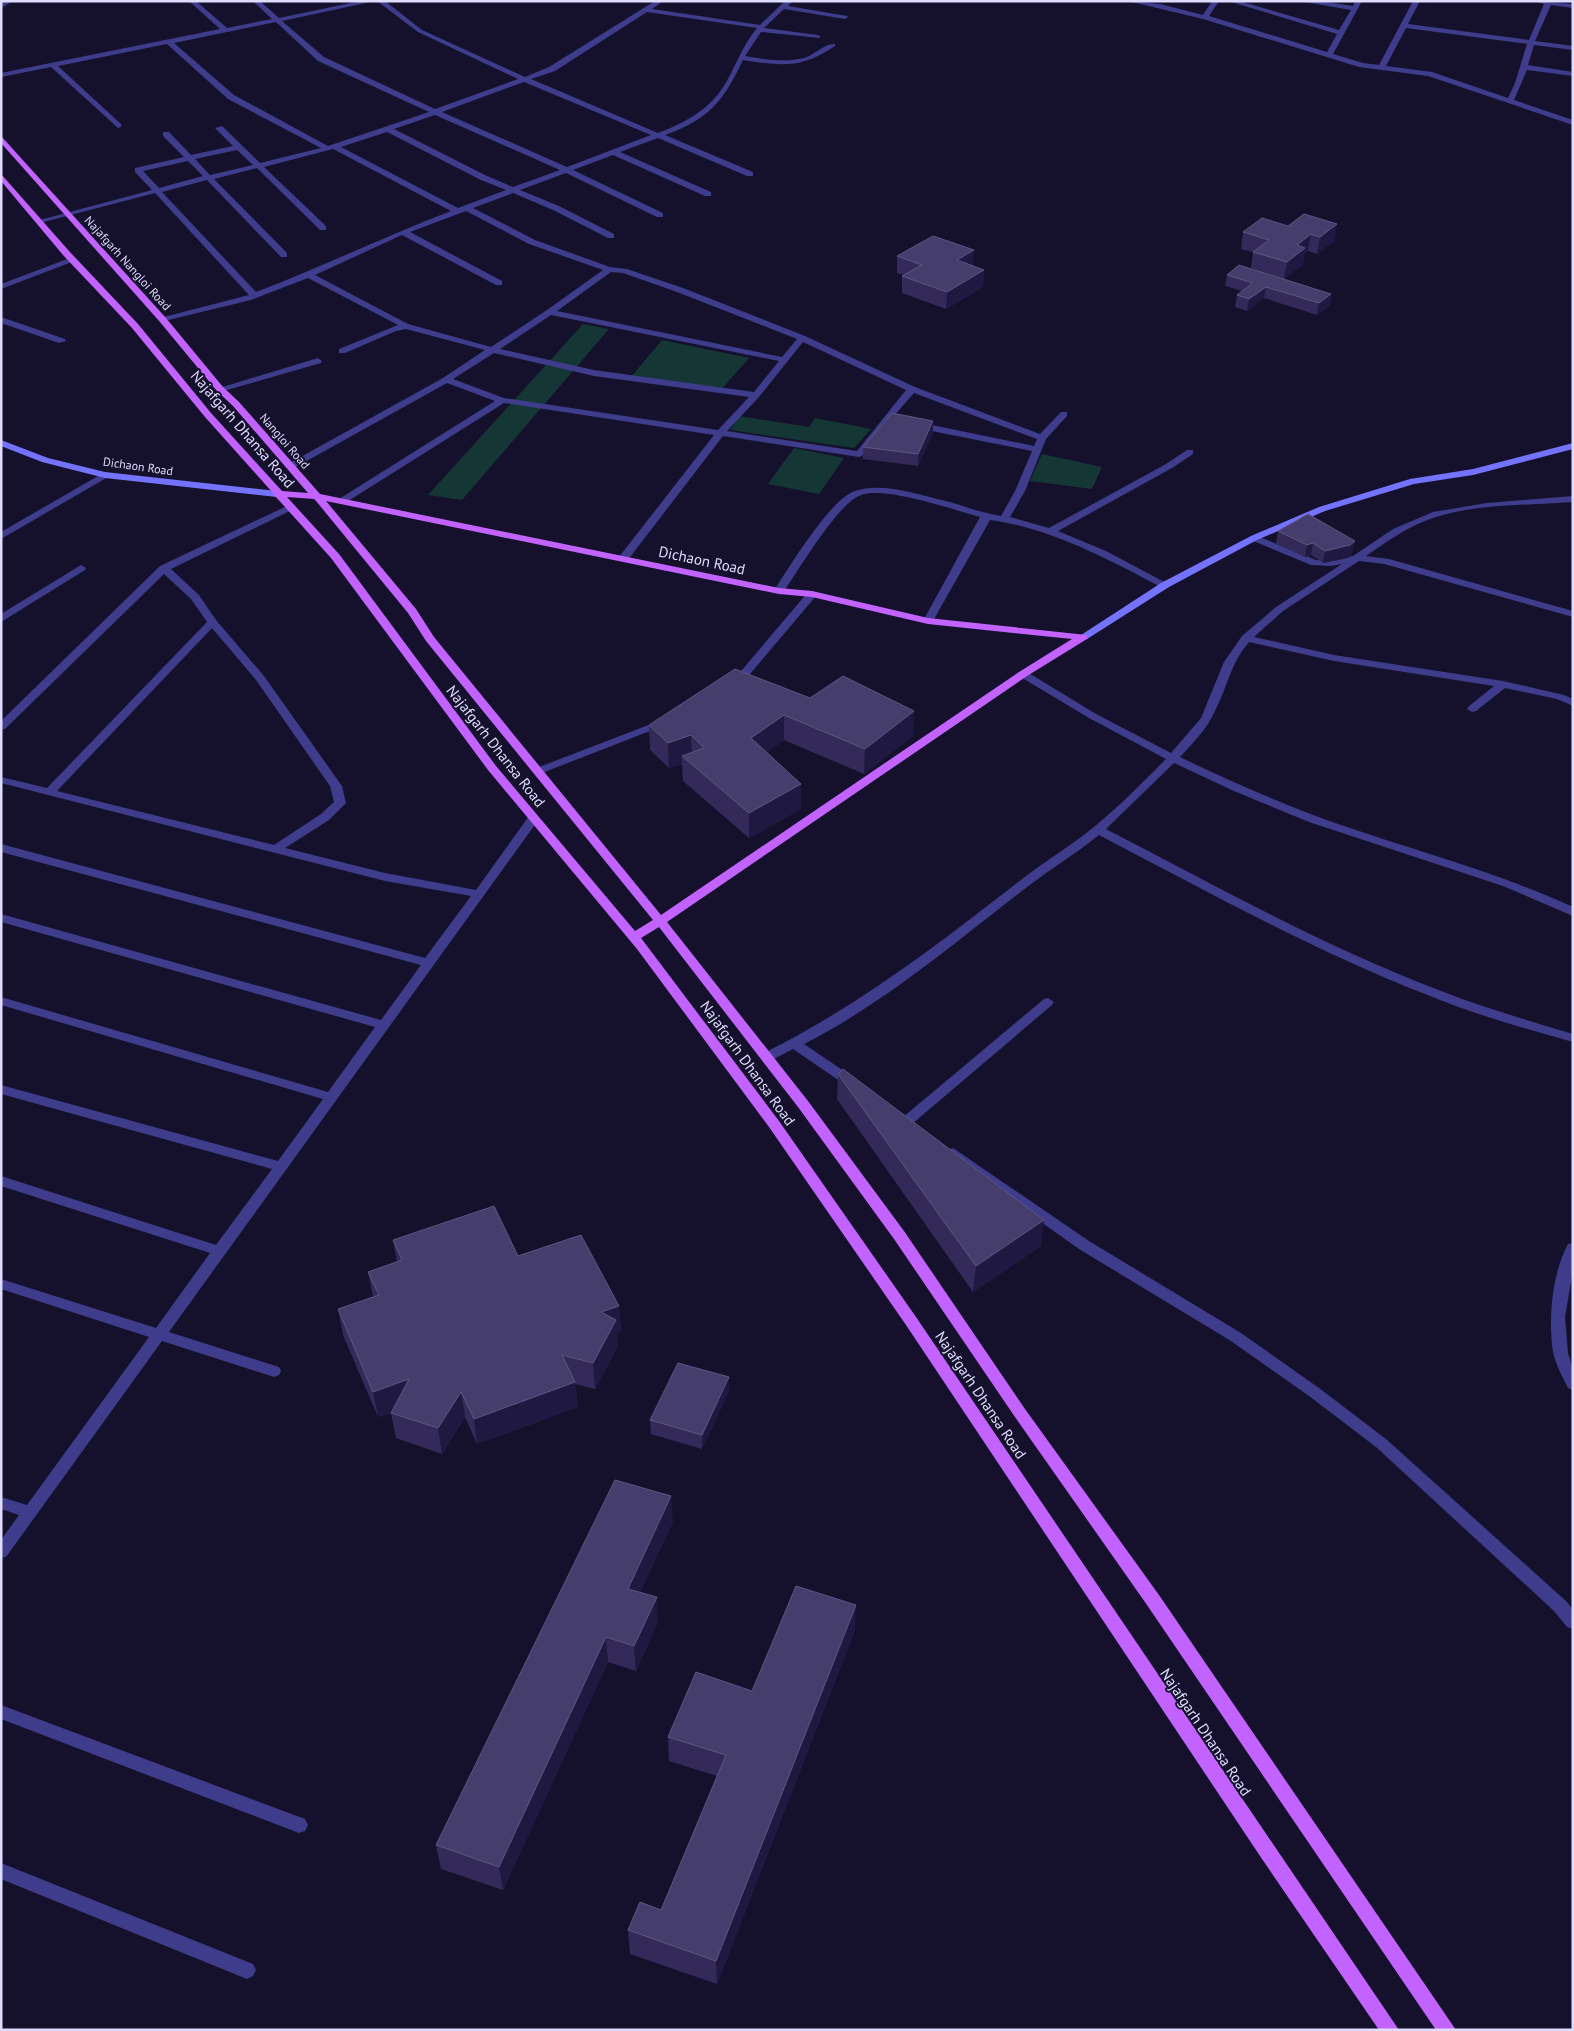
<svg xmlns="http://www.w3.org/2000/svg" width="1574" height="2031" font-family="'PT Sans',sans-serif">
<rect width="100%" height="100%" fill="#15112c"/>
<g fill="#143634">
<polygon points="583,324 609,329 462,500 428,495"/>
<polygon points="662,340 749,358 721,390 631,377"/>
<polygon points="739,416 809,427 815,418 871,429 854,448 730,430"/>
<polygon points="794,448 844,458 819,494 768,484"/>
<polygon points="1042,454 1102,467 1092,489 1030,481"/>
</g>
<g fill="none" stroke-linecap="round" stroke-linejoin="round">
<g fill="#3e3c8b" fill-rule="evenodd">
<polygon points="5,1 13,1 1,8 1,3"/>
<path d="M 189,1 L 196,1 L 227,28 L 272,19 L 253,1 L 260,1 L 279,18 L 360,1 L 375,1 L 282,21 L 324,57 L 435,109 L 518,79 L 418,32 L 377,1 L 385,1 L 422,30 L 525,77 L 549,67 L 655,1 L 663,1 L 652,9 L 760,25 L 785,1 L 793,1 L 788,6 L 847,16 L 848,17 L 845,19 L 784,9 L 764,28 L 818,35 L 820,36 L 820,38 L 761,32 L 745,56 C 764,59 785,63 804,58 C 814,55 825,43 835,44 L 835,46 C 801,69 781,66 743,60 C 723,102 709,119 665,135 L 753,172 L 753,176 L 747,176 L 658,138 L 620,152 L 711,192 L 711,196 L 705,196 L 613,155 L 573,170 L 663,213 L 663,217 L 657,217 L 566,173 L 520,190 L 559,206 L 614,234 L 614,238 L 608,238 L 553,210 L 513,193 L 473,208 L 535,240 L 610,267 L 627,269 L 683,288 L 805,336 L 915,387 L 1040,434 L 1061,412 L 1067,412 L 1067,416 L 1046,439 L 1025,491 L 1010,517 L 1049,528 L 1166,464 L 1187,450 L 1193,450 L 1193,454 L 1172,468 L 1058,531 L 1106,551 L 1170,585 L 1169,587 L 1161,587 C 1107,559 1051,528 990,520 L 933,621 L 932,623 L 924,623 L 923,621 L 980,517 C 954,510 886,486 861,495 C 837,504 798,571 783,593 L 775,593 L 774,591 L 780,581 C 794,560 832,498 855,491 C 882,482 916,494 942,500 C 962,505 981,513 1001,516 L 1015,491 L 1032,451 L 917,428 L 912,425 L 917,422 L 1034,446 L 1037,439 L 914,393 L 892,418 L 897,421 L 895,423 L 888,423 L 862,456 L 859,457 L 723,436 L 627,561 L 619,561 L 619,557 L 714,435 L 504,403 L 345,503 L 339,503 L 339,499 L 495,401 L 447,383 L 294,468 L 288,468 L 288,464 L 443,378 L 485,350 L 406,329 L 396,331 L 345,353 L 339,353 L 339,349 L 398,325 L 308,278 L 251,300 L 160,322 L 160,318 L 249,295 L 155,193 L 40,223 L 36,221 L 152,190 L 135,172 L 135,168 L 184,157 L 163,136 L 163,132 L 169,132 L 191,155 L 233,146 L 215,128 L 222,126 L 260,163 L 321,148 L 228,99 L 167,44 L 58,66 L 121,124 L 122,126 L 118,128 L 51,67 L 1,77 L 1,73 L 220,29 ZM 647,12 L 757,28 C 741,47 735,69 722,89 C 707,111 682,124 658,133 L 531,79 L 555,71 ZM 276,22 L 318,61 L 429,112 L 328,146 L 234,95 L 174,43 ZM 524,82 L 651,135 L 567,167 L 442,112 ZM 435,115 L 560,170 L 513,187 L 487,176 L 394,129 ZM 387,132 L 481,180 L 506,190 L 458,208 L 341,147 ZM 333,149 L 451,211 C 385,236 322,267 256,292 L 162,192 L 207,180 L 281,257 L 287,257 L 287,253 L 214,179 L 257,168 L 320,230 L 326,230 L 326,226 L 264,167 ZM 237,150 L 253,165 L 210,175 L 195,159 ZM 188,161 L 203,176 L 159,188 L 143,171 ZM 466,211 L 529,244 L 603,270 L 547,310 L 491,347 L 408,324 L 315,275 L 402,235 L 496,285 L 502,285 L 502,281 L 410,232 ZM 611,272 L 623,273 L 677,292 L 797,339 L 782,357 L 557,311 ZM 551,315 L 779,361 L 754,392 L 594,370 L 500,349 ZM 803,342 L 906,390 L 857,451 L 727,431 L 759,397 ZM 494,353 L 594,376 L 749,397 L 718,430 L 504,398 L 453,379 Z"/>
<path d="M 1128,1 L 1160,4 L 1203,15 L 1212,1 L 1219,1 L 1209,16 L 1327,52 L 1337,34 L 1228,1 L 1239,1 L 1339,30 L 1351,10 L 1299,1 L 1319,1 L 1353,6 L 1355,1 L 1362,1 L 1333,54 L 1363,63 L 1379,65 L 1413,1 L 1420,1 L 1408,24 L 1529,40 L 1544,4 L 1533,1 L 1573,4 L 1573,8 L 1551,5 L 1535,41 L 1573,46 L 1573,50 L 1534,45 L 1528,65 L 1573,72 L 1573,76 L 1527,70 L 1514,100 L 1573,120 L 1573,125 L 1428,76 L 1359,67 L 1203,19 ZM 1406,28 L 1527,44 L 1515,83 L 1508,98 L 1432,72 L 1386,66 Z"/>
<polygon points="70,258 77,260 1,289 1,284"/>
<polygon points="1,317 65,339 66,341 59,343 1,323"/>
<polygon points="318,358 322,361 321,363 220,392 216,389"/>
<polygon points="105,472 110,475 108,477 1,539 1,532"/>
<path d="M 1573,496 L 1573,502 C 1525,506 1470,503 1425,521 C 1404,529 1385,543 1366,556 L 1389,559 L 1573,611 L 1573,617 L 1384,564 L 1359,561 L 1283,611 L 1254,637 L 1334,655 L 1503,681 L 1564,695 L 1573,699 L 1573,706 L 1557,699 L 1505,688 L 1476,711 L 1472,712 L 1467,709 L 1468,707 L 1494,686 L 1334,661 L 1249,642 C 1230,664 1228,686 1215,711 C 1207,729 1193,743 1180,757 C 1232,782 1286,806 1341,825 C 1419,852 1497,872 1573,907 L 1573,916 L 1503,886 L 1309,822 L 1234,791 L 1174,763 L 1106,829 C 1214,885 1322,945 1436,989 C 1481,1007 1527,1020 1573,1034 L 1573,1042 C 1523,1028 1473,1014 1425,994 C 1313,950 1206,891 1099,835 C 1074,855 1047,871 1022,891 C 952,945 883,1004 804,1044 L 857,1080 L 858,1083 L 857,1086 L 847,1086 L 793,1049 L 772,1060 L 762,1060 L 761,1057 L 762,1054 C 855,1008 936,946 1017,883 C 1039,865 1063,851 1085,834 C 1114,812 1140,785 1166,759 L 1089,718 L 1019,676 L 1018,674 L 1019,672 L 1027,672 L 1096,714 L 1171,753 L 1201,718 L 1224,662 L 1242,636 L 1276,607 L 1342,564 L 1331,566 L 1311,565 L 1251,540 L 1251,536 L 1257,536 L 1316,560 L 1331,560 L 1353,556 L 1393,529 L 1433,512 L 1487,503 Z"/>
<path d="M 289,505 L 294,508 L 292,510 L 171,569 L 199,595 L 216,620 L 264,676 L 342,786 L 346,803 L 329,820 L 285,848 L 385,873 L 476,890 L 529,816 L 537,816 L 539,819 L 169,1332 L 279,1367 L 281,1371 L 279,1375 L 274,1377 L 162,1341 L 6,1557 L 1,1558 L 1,1540 L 19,1515 L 1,1509 L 1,1497 L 27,1505 L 149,1337 L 1,1289 L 1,1279 L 156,1328 L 210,1253 L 1,1186 L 1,1176 L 216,1245 L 272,1169 L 1,1094 L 1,1085 L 278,1161 L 323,1099 L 1,1005 L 1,997 L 328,1092 L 375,1027 L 1,922 L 1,914 L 381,1020 L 421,965 L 1,852 L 1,844 L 425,958 L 471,896 L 385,881 L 1,783 L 1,777 L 47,788 L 207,622 L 191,599 L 164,574 L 5,729 L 1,730 L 1,721 L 160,566 ZM 212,628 L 256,680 L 330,786 L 334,802 L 321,814 L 274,845 L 57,791 Z"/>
<polygon points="81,565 86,568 85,570 1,622 1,614"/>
<polygon points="812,591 817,594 816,596 739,687 731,687 730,685 731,683 808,592"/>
<polygon points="664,719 668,720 669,722 668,724 542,773 538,774 532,771 534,769"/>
<polygon points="1048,998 1054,1002 1052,1005 912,1124 902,1124 900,1121 902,1118 1044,999"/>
<polygon points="953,1148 1089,1241 1241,1333 1319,1388 1386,1439 1566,1601 1573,1610 1573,1629 1567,1627 1554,1611 1376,1447 1309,1396 1231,1341 1079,1249 948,1156 946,1153 948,1150"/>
<path d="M 1573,1243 L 1573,1270 L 1565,1317 L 1568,1353 L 1573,1370 L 1573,1390 L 1568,1388 C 1562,1376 1556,1365 1553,1352 C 1548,1318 1552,1274 1568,1244 Z"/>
<polygon points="1,1705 305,1819 308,1825 305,1831 299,1833 1,1719"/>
<polygon points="1,1863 253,1964 256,1970 253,1976 247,1979 1,1879"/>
</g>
<g fill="#7473ff" fill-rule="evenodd">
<polygon points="1,440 48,458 105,472 277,491 282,494 277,497 105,478 42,462 1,446"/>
<polygon points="1573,443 1573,449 1473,475 1414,484 1325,511 1257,540 1169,587 1087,639 1083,640 1078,637 1161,583 1251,536 1319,507 1410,479 1473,469"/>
</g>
<path fill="#c263ff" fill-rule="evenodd" d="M 1,136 L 166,318 L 223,387 L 239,402 L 320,494 L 779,588 L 812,591 L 928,618 L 1087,635 L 1088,637 L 1087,639 L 1027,676 L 667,922 L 808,1101 L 904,1231 L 1025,1409 L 1159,1595 L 1456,2030 L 1436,2030 L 1147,1605 L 1015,1417 L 894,1239 L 798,1107 L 659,927 L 641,938 L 779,1121 L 916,1317 L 1399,2030 L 1379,2030 L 1262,1859 L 906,1325 L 769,1127 L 637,949 L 488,770 L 331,558 L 276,497 L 274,496 L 273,493 L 205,417 L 132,328 L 63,255 L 1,181 L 1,174 L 69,251 L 138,324 L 211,413 L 282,491 L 308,493 L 233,406 L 217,391 L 160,322 L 1,143 ZM 287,497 L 314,499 L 316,501 L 408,613 L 426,641 L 653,920 L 635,931 L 496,766 L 339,554 ZM 326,501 L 779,594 L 812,597 L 928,624 L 1072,639 L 1019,672 L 661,915 L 434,637 L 416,609 Z"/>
</g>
<g fill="#332a59">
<polygon points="1337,224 1334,241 1317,254 1308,251 1304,254 1303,264 1284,279 1251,268 1253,252 1241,249 1243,232 1288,226"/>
<polygon points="897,256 973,266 984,270 983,287 946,309 902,293 902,276 904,275 897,273"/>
<polygon points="1227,275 1331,294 1330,305 1317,315 1264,298 1247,311 1235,307 1237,295 1242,291 1225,286"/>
<polygon points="933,433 918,466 863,459 863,447"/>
<polygon points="1278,531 1352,553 1348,558 1323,563 1311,555 1305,557 1276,544"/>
<polygon points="810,698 914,711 913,736 864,774 784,740 767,752 801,809 749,838 683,781 682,764 669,768 650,750 649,725"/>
<polygon points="838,1074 1041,1246 973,1292 837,1099"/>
<polygon points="393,1240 518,1256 619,1306 621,1332 617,1333 618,1346 595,1389 575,1384 578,1407 477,1444 465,1417 442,1454 396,1438 391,1413 378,1417 343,1335 338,1309 373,1297 368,1272 397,1262"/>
<polygon points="729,1391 702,1449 651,1434 650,1420"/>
<polygon points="673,1522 640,1592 658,1622 636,1671 608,1662 503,1890 441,1869 436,1845"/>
<polygon points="855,1630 717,1984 630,1954 628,1930 661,1910 717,1776 669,1761 668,1737 752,1691"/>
</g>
<g fill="#1f1840">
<polygon points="1337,224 1334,241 1317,254 1320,237"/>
<polygon points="1311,234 1308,251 1304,254 1303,264 1284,279 1287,262 1297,245"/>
<polygon points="974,250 973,267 957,260"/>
<polygon points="984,270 983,287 946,309 947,292"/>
<polygon points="1266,287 1264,298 1247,311 1249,299"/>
<polygon points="1331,294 1330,305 1317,315 1319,303"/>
<polygon points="933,421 933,433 918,466 918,454"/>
<polygon points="1355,541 1352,553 1348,558 1323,563 1325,551"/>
<polygon points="1313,543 1311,555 1305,557 1307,545"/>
<polygon points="914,711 913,736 864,774 865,749"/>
<polygon points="784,715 784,740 752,763 751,738"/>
<polygon points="691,735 692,760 682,756 682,764 669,768 668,743"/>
<polygon points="801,784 801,809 749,838 749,813"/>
<polygon points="1044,1220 1041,1246 973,1292 976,1266"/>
<polygon points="619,1306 621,1332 617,1333 618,1346 595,1389 593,1363 601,1312"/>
<polygon points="729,1377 729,1391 702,1449 702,1435"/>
<polygon points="409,1379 413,1405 378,1417 373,1392"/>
<polygon points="575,1382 578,1407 477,1444 474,1419"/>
<polygon points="461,1392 465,1417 442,1454 438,1428"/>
<polygon points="671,1496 673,1522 630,1614 628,1589"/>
<polygon points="657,1597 658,1622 636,1671 634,1646"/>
<polygon points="856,1605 855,1630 717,1984 716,1961"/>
<polygon points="606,1637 608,1662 503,1890 499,1867"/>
</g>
<g fill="#453d6b" stroke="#5e5682">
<polygon points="1304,214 1337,224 1320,237 1311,234 1297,245 1305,248 1287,262 1253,252 1269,240 1243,232 1262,218 1288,226"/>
<polygon points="933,236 974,250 957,260 984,270 947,292 902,276 922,265 897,256"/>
<polygon points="1239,265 1331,294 1319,303 1266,287 1249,299 1237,295 1253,283 1227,275"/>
<polygon points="892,413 933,421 918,454 863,447"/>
<polygon points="1308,514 1355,541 1350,545 1325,551 1313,543 1307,545 1278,531"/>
<polygon points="735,669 810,698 843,676 914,711 865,749 784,715 751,738 801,784 749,813 682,756 704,748 691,735 668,743 649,725"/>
<polygon points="843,1069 1044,1220 976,1266 838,1074"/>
<polygon points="494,1206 518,1256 581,1235 619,1306 601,1312 616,1320 593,1363 562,1355 575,1382 474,1419 461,1392 438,1428 391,1413 409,1379 373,1392 338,1309 379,1295 368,1272 402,1260 393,1240"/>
<polygon points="678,1363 729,1377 702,1435 650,1420"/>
<polygon points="615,1480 671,1496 628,1589 657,1597 634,1646 606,1637 499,1867 436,1845"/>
<polygon points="796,1586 856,1605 716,1961 628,1930 640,1902 661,1910 726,1755 668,1737 696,1672 752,1691"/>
</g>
<g text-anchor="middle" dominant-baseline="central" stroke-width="4" stroke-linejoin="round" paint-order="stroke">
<g font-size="12" fill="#dfdcff" stroke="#15112c">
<text transform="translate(128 263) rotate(48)">Najafgarh Nangloi Road</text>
<text transform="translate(285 441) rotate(49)">Nangloi Road</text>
<text transform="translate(138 466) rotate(8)">Dichaon Road</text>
</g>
<g font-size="15" fill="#dfdcff" stroke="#15112c">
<text transform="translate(243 429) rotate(49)">Najafgarh Dhansa Road</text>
<text transform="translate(702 560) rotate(12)">Dichaon Road</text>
<text transform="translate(496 746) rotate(52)">Najafgarh Dhansa Road</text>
<text transform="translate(748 1063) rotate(54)">Najafgarh Dhansa Road</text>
<text transform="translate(981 1395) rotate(56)">Najafgarh Dhansa Road</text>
<text transform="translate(1206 1732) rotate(56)">Najafgarh Dhansa Road</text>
</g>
</g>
<rect width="1574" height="2031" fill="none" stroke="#dfdcff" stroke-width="5"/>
</svg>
